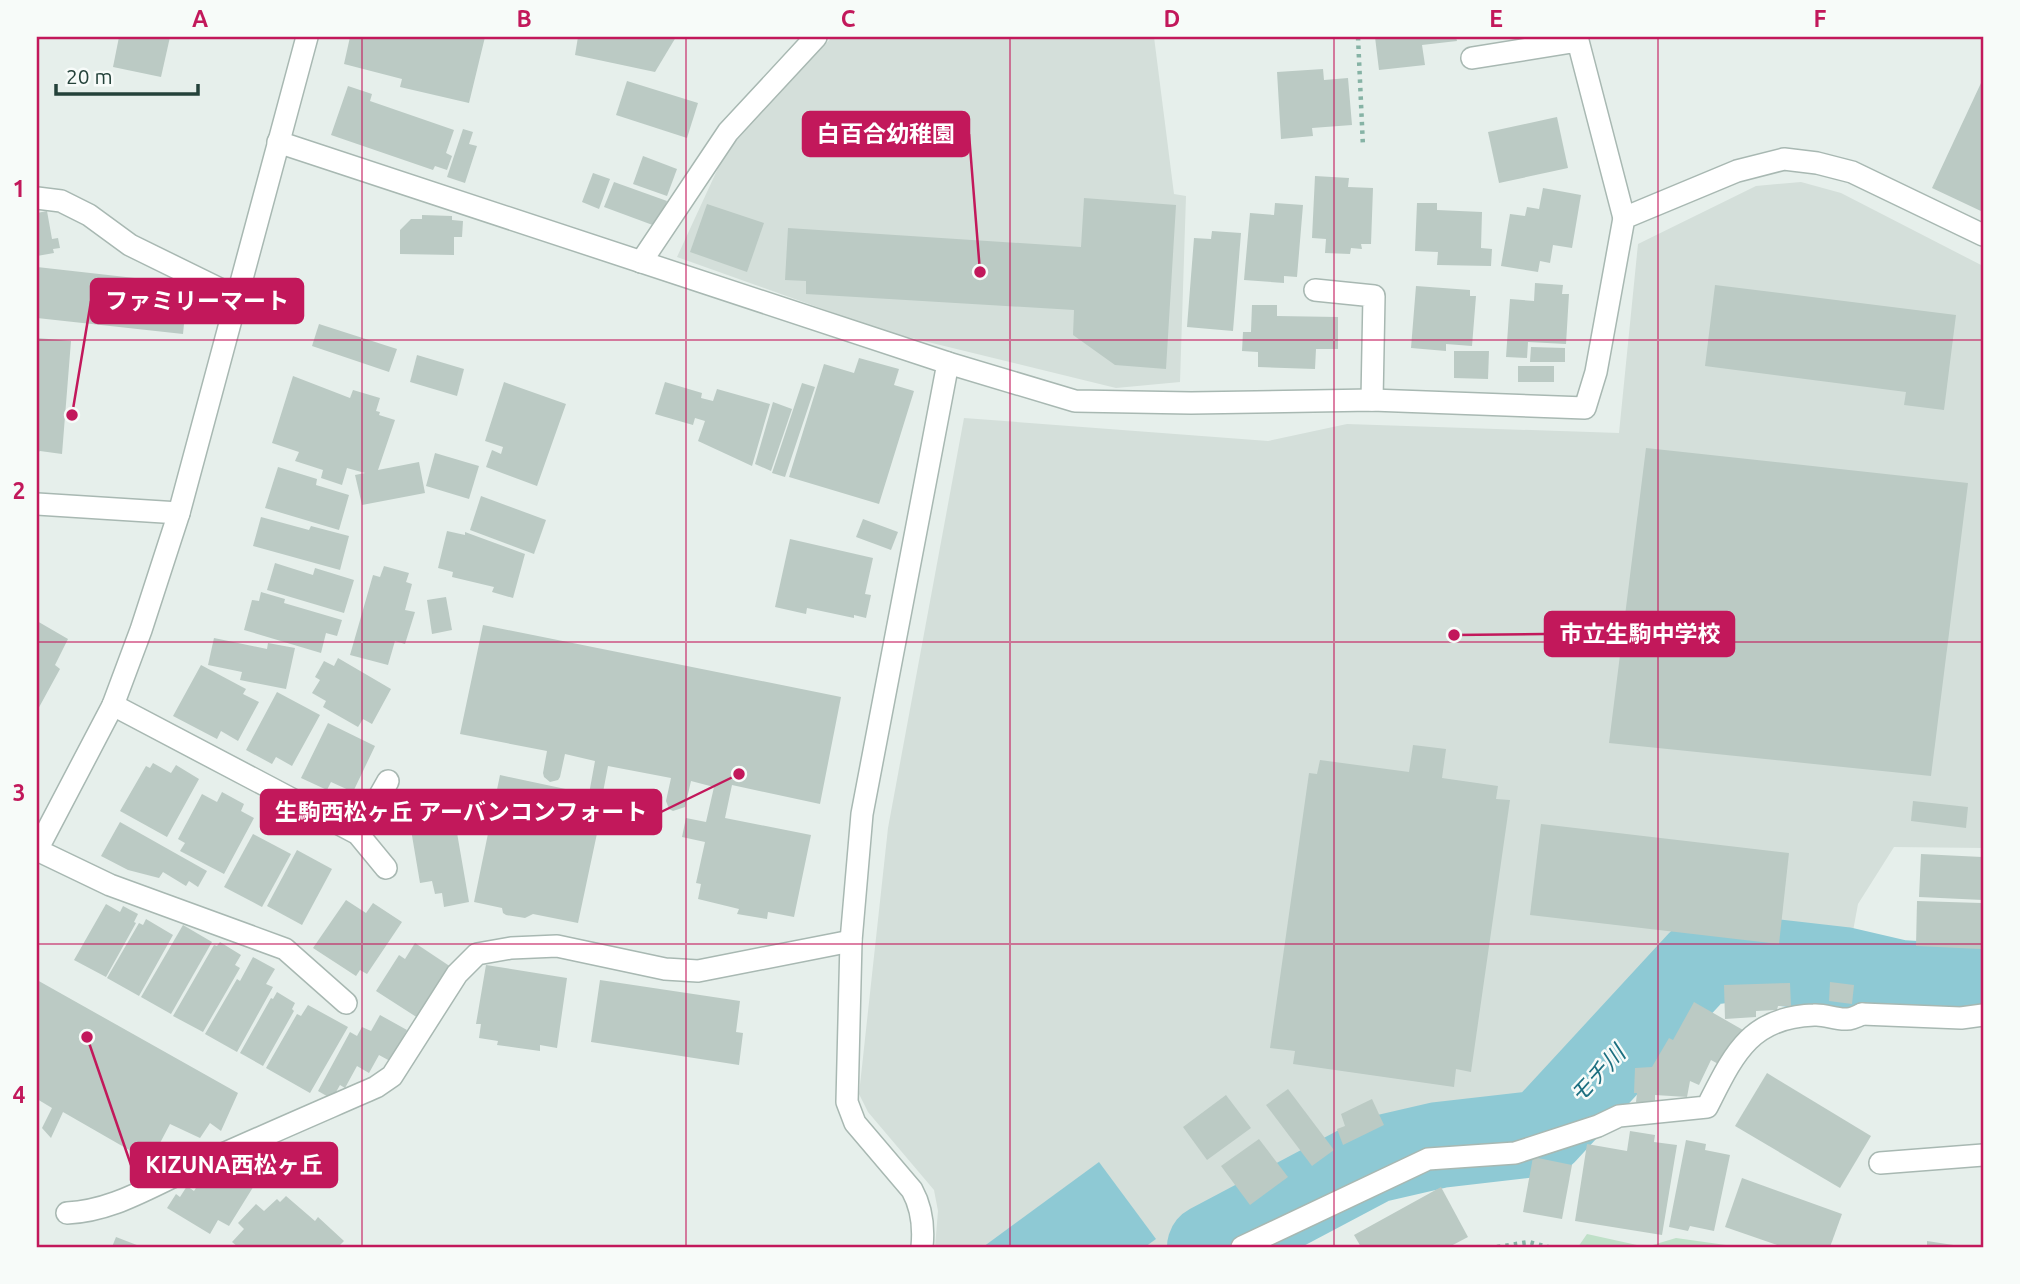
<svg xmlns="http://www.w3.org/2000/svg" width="2020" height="1284" font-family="Ubuntu,'Noto Sans JP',sans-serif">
<rect width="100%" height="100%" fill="#e6efeb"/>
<g fill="#d4dfda">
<polygon points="832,37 1154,37 1174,194 1186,196 1180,382 1116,388 887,332 677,257 725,153"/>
<polygon points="1801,182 1841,193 1983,266 1983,848 1894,847 1858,904 1848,958 1710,945 1686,955 1668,971 1551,1113 1358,1150 1179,1247 935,1247 938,1211 934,1190 868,1112 859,1094 888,828 964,418 1268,441 1347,424 1619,433 1638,244 1756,186"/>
</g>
<polygon fill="#bfe0c8" points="1587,1234 1646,1247 1676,1238 1740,1247 1578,1247"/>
<polygon fill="#8ec9d4" points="1099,1162 1156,1239 1145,1247 983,1247"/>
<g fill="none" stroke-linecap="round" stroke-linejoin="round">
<polyline stroke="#8ec9d4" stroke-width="86" points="1210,1247 1374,1160 1439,1145 1543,1133 1700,963 1740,958 1843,970 1899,983 1949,986 1983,983"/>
</g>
<g fill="#bbcac4">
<polygon points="119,37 170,37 161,77 113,67"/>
<polygon points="350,37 485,37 469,103 400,87 402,79 344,64"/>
<polygon points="578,37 676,37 655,72 575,55"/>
<polygon points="1375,37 1456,37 1457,41 1422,45 1425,65 1379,70"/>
<polygon points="1323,69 1324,80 1348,78 1352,125 1312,128 1313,136 1281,139 1277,72"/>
<polygon points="627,81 698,103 687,138 616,115"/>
<polygon points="1981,83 1983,84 1983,212 1932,188"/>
<polygon points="348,86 372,94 370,101 454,130 446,153 452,156 447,170 435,166 433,170 331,135"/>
<polygon points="1557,117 1568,168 1499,183 1488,132"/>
<polygon points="463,129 473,132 469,144 477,146 465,183 447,177"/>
<polygon points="643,156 677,169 667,196 633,184"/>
<polygon points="593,173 610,179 599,209 582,202"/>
<polygon points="1315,176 1349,178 1348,187 1373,188 1371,244 1361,244 1362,249 1351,248 1350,254 1325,253 1326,239 1312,238"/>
<polygon points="614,182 667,201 658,227 604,207"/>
<polygon points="1543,188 1581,195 1572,248 1553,245 1550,263 1540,261 1538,272 1501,266 1510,214 1525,216 1527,207 1539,209"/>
<polygon points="1084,198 1176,205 1166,369 1115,365 1073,335 1074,310 806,294 806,281 785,280 788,228 1081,247"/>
<polygon points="1275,203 1303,205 1297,277 1284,276 1284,283 1244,280 1250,213 1274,215"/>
<polygon points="1417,203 1437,203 1437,210 1482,212 1481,248 1492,249 1491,266 1437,265 1438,252 1415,251"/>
<polygon points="707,204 764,223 747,272 690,252"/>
<polygon points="47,211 52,239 58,238 60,248 53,249 54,253 37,256 37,213"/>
<polygon points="422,215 452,216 452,220 463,221 462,237 454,237 454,255 400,254 400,230 411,219 422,219"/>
<polygon points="1212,231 1241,233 1233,331 1187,327 1194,238 1211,239"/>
<polygon points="37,267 188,284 183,334 37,318"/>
<polygon points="1535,283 1563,285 1562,294 1569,294 1566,344 1528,342 1527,358 1506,357 1510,299 1534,301"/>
<polygon points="1715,285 1956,315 1944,410 1904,405 1906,392 1705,366"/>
<polygon points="1416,286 1470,290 1470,296 1476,296 1472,346 1446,344 1446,351 1411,348"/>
<polygon points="1252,305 1277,305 1277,316 1338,317 1338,349 1316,349 1315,369 1258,367 1258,352 1242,351 1243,332 1251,332"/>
<polygon points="319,324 397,349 389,372 312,346"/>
<polygon points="37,338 71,341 62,454 40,451 37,453"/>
<polygon points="1531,347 1565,348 1565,362 1530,362"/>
<polygon points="1454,351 1489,351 1488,379 1454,378"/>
<polygon points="417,355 464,369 457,396 410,382"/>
<polygon points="859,358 899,369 894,385 914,391 879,504 789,477 824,364 854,373"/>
<rect x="1518" y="366" width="36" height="16"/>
<polygon points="293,376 350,398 353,390 380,398 376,411 380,412 379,415 395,420 378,470 419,462 425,493 362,505 355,475 365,473 347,468 342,485 321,478 323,470 295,461 299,452 272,443"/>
<polygon points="504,382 566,404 537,486 486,467 492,450 501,454 503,447 485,441"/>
<polygon points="665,382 702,393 701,398 713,401 717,389 770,404 752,466 698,441 705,421 695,418 693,425 655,414"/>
<polygon points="802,383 815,387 785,477 772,473"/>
<polygon points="773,402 792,409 771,471 755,464"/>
<polygon points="1646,448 1968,483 1931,776 1609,743"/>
<polygon points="435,453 479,466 469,499 426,486"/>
<polygon points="278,467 317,479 316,485 349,495 339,530 265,508"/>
<polygon points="481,496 546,520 534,554 470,530"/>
<polygon points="261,517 309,530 311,526 349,536 340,570 253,546"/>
<polygon points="863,519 898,532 891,550 856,537"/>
<polygon points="447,531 465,535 465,532 525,554 513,598 492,592 494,587 452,577 453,572 438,568"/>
<polygon points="790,539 873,558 865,594 871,595 866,618 854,615 854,618 807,608 806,614 775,607"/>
<polygon points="275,563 313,575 315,568 354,580 344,613 267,590"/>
<polygon points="384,566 409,573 406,582 412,584 405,610 415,612 405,644 395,641 388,665 350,655 373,575 380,577"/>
<polygon points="261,592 285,599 284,603 342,620 337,636 326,633 321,653 244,630 252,600 259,601"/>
<polygon points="446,597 452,630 432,634 427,600"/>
<polygon points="37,621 68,639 55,665 60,669 37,711"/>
<polygon points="483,625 841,697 820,804 732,785 725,818 811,835 794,917 768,912 767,919 737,914 739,909 698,899 701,884 696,883 705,842 682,837 686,818 706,822 714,787 691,781 685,807 673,811 669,809 666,801 671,778 608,766 600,808 617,812 623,819 616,828 599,824 578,923 533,914 525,918 506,915 503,913 502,908 474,902 500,775 589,794 595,761 565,754 560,777 558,780 550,782 544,777 543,773 547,751 460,734"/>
<polygon points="214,638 267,649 268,643 295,648 286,689 240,680 242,672 208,665"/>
<polygon points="338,658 391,689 372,724 363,719 358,727 323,707 326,701 312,693 320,680 315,677 324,661 334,666"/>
<polygon points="201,665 246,689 243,694 259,702 238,741 221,731 217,739 173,716"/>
<polygon points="277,692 320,715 292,766 276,757 272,764 246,750"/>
<polygon points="328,723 375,746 353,792 331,782 327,790 301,778"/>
<polygon points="1413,745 1446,749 1442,778 1498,786 1496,799 1510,800 1471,1072 1456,1069 1454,1087 1293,1064 1295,1051 1270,1048 1309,773 1317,774 1320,760 1409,772"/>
<polygon points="153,763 171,773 176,765 199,779 167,837 120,811 146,766 150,768"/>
<polygon points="222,792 244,804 241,811 254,818 224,874 180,851 185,843 178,839 202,794 217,802"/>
<polygon points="1913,801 1968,807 1966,828 1911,821"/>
<polygon points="452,804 469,902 444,907 442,893 435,894 432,881 420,883 408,812"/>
<polygon points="120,822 207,871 198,887 189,881 186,886 163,872 159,878 128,870 101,856"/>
<polygon points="1541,824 1789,853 1779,944 1530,915"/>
<polygon points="253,834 291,854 262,907 224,887"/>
<polygon points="297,850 332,869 302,925 267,906"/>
<polygon points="1921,854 1982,857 1981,890 1983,890 1983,900 1919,897"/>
<polygon points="346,900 366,913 373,903 402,922 367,974 360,970 356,976 313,948"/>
<polygon points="1917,901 1981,903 1981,949 1916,946"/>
<polygon points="106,904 120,912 123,906 138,914 134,922 136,923 106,977 74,960"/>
<polygon points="146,919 173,935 139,996 107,978 139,923 143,925"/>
<polygon points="183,925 212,942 171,1014 141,997"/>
<polygon points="220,942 241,955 235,965 240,968 203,1032 173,1016 214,945 217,946"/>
<polygon points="415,943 451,967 418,1018 376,991 399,955 405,959"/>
<polygon points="253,957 275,969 266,984 273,987 237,1052 205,1034 237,979 240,981"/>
<polygon points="486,965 567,978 557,1048 540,1045 540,1051 497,1045 498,1041 479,1038 481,1024 476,1024"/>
<polygon points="37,980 238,1093 221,1131 210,1123 200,1138 170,1124 150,1162 63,1112 51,1138 42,1128 52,1108 37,1099"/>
<polygon points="600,980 740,1001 736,1032 743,1033 739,1065 591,1042"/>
<polygon points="1830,982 1854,985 1852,1004 1829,1001"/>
<polygon points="1790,983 1791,1006 1778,1006 1777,1010 1756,1011 1756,1017 1725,1019 1724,985"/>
<polygon points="277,992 295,1003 292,1009 294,1011 263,1066 240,1053 271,998 273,999"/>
<polygon points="1694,1002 1743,1030 1722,1066 1711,1060 1699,1085 1690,1081 1687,1097 1655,1095 1655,1103 1636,1102 1637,1093 1634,1093 1635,1068 1652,1067 1669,1038 1673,1040"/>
<polygon points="308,1005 348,1027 310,1093 266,1068 297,1014 301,1016"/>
<polygon points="380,1015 407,1030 390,1061 379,1055 369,1073 357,1066 345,1088 340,1085 332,1099 318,1091 350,1032 357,1036 362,1027 371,1031"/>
<polygon points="1767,1073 1871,1136 1840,1188 1735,1126"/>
<polygon points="1288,1089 1334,1150 1312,1166 1266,1105"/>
<polygon points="1226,1095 1251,1128 1207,1160 1183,1127"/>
<polygon points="1372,1099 1384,1125 1343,1145 1337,1129 1345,1126 1341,1114"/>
<polygon points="1630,1131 1655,1135 1654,1142 1677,1145 1662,1235 1575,1221 1587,1144 1627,1151"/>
<polygon points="1259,1139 1288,1177 1250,1205 1221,1166"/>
<polygon points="1686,1140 1706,1144 1705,1150 1730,1155 1714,1231 1690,1226 1688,1231 1669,1227"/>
<polygon points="1533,1157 1572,1165 1562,1219 1523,1212"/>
<polygon points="230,1165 257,1181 229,1226 218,1220 210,1234 167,1208 176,1194 180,1197 187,1186 194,1191 201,1180 205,1183 209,1177 216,1182 224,1168 228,1169"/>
<polygon points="1742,1178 1842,1214 1830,1247 1783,1247 1725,1227"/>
<polygon points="1441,1187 1468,1237 1449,1247 1361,1247 1354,1235"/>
<polygon points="286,1196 315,1221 318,1217 344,1241 338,1247 238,1247 232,1242 244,1229 238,1223 256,1204 264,1211 277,1199 280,1202"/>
<polygon points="116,1237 142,1247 112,1247"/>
<polygon points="1927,1241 1960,1246 1959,1247 1927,1247"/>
</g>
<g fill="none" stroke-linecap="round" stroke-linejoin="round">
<defs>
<g id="service">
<polyline points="1472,58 1578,41 1624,218"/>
<polyline points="37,198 61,201 89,215 130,245 238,298"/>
<polyline points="1315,290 1374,296 1372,400"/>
<polyline points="113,705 358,834 386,868"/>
<polyline points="358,834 388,781"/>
<polyline points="37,850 110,885 285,949 346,1003"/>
<polyline points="1880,1163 1983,1155"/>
<path d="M 67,1213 C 110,1211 144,1190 183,1172 C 247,1143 312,1115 376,1087 L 392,1076 L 457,974 L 477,954 L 511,948 L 557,946 L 665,969 L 698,971 L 851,941"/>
<path d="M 1242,1247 L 1428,1159 L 1515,1153 L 1598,1126 L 1619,1116 L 1707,1107 C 1733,1056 1749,1017 1814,1015 C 1825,1014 1836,1020 1847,1019 C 1851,1019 1858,1016 1862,1014"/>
</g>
<g id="minor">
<polyline points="278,142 948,363 1075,401 1191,403 1372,400 1585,408 1596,372 1624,218 1737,171 1784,159 1817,163 1852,172 1983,235"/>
<polyline points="641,262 728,132 816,37"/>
<polyline points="37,504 179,513"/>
<polyline points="1862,1014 1961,1018 1983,1015"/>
<path d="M 922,1247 C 924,1227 922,1208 912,1190 L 855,1123 L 847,1102 L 851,941 L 862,814 L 948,363"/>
</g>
<polyline id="tertiary" points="37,850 113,705 141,630 179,513 307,37"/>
</defs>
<use href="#service" stroke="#a8b8b2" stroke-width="24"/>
<use href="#minor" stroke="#a8b8b2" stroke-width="24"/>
<use href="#tertiary" stroke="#a8b8b2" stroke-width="24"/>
<g stroke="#86b3a5" stroke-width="4.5" stroke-dasharray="3.5 5" stroke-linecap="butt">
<polyline points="1358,37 1363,147"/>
<polyline points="1497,1247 1529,1242 1548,1247"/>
</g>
<use href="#service" stroke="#fff" stroke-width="21"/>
<use href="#minor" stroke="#fff" stroke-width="21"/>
<use href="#tertiary" stroke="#fff" stroke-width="21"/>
</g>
<path fill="none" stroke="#c2185b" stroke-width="2" stroke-opacity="0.55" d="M 362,37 L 362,1247M 686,37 L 686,1247M 1010,37 L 1010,1247M 1334,37 L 1334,1247M 1658,37 L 1658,1247M 37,340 L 1983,340M 37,642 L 1983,642M 37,944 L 1983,944"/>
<g text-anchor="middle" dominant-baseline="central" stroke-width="5" stroke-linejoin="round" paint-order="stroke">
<g font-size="23" font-style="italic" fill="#1c6f80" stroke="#f7fbf9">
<text transform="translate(1597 1074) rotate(-47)">モチ川</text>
</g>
</g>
<path fill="none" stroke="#c2185b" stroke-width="2.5" d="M980 272L969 134M72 415L91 301M1454 635L1545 634M739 774L661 812M87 1037L131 1165"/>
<g fill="#c2185b" stroke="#f7fbf9" stroke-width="2.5">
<circle cx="980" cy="272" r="7"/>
<circle cx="72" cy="415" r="7"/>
<circle cx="1454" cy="635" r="7"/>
<circle cx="739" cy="774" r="7"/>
<circle cx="87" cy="1037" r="7"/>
</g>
<g fill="#c2185b" stroke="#c2185b" stroke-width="2.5">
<rect x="803" y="112" width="166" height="44" rx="7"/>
<rect x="91" y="279" width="212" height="44" rx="7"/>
<rect x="1545" y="612" width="189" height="44" rx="7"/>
<rect x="261" y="790" width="400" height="44" rx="7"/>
<rect x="131" y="1143" width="206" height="44" rx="7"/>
</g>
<g font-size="23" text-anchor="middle" font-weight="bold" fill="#fff">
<text x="886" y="142">白百合幼稚園</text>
<text x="197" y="309">ファミリーマート</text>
<text x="1640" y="642">市立生駒中学校</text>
<text x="461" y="820">生駒西松ヶ丘 アーバンコンフォート</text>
<text x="234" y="1173">KIZUNA西松ヶ丘</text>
</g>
<rect width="2020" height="1284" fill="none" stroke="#f7fbf9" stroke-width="77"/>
<path d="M56 84v10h142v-10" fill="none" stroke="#24423a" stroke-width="3.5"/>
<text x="66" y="84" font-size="21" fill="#24423a" stroke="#f7fbf9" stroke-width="5" paint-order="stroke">20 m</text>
<rect x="38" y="38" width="1944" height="1208" fill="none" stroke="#c2185b" stroke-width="2.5"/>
<g font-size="23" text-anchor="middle" font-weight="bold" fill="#c2185b">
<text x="200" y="27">A</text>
<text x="524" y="27">B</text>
<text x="848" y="27">C</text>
<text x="1172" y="27">D</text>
<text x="1496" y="27">E</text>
<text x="1820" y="27">F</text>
<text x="19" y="197">1</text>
<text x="19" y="499">2</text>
<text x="19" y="801">3</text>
<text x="19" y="1103">4</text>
</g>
</svg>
